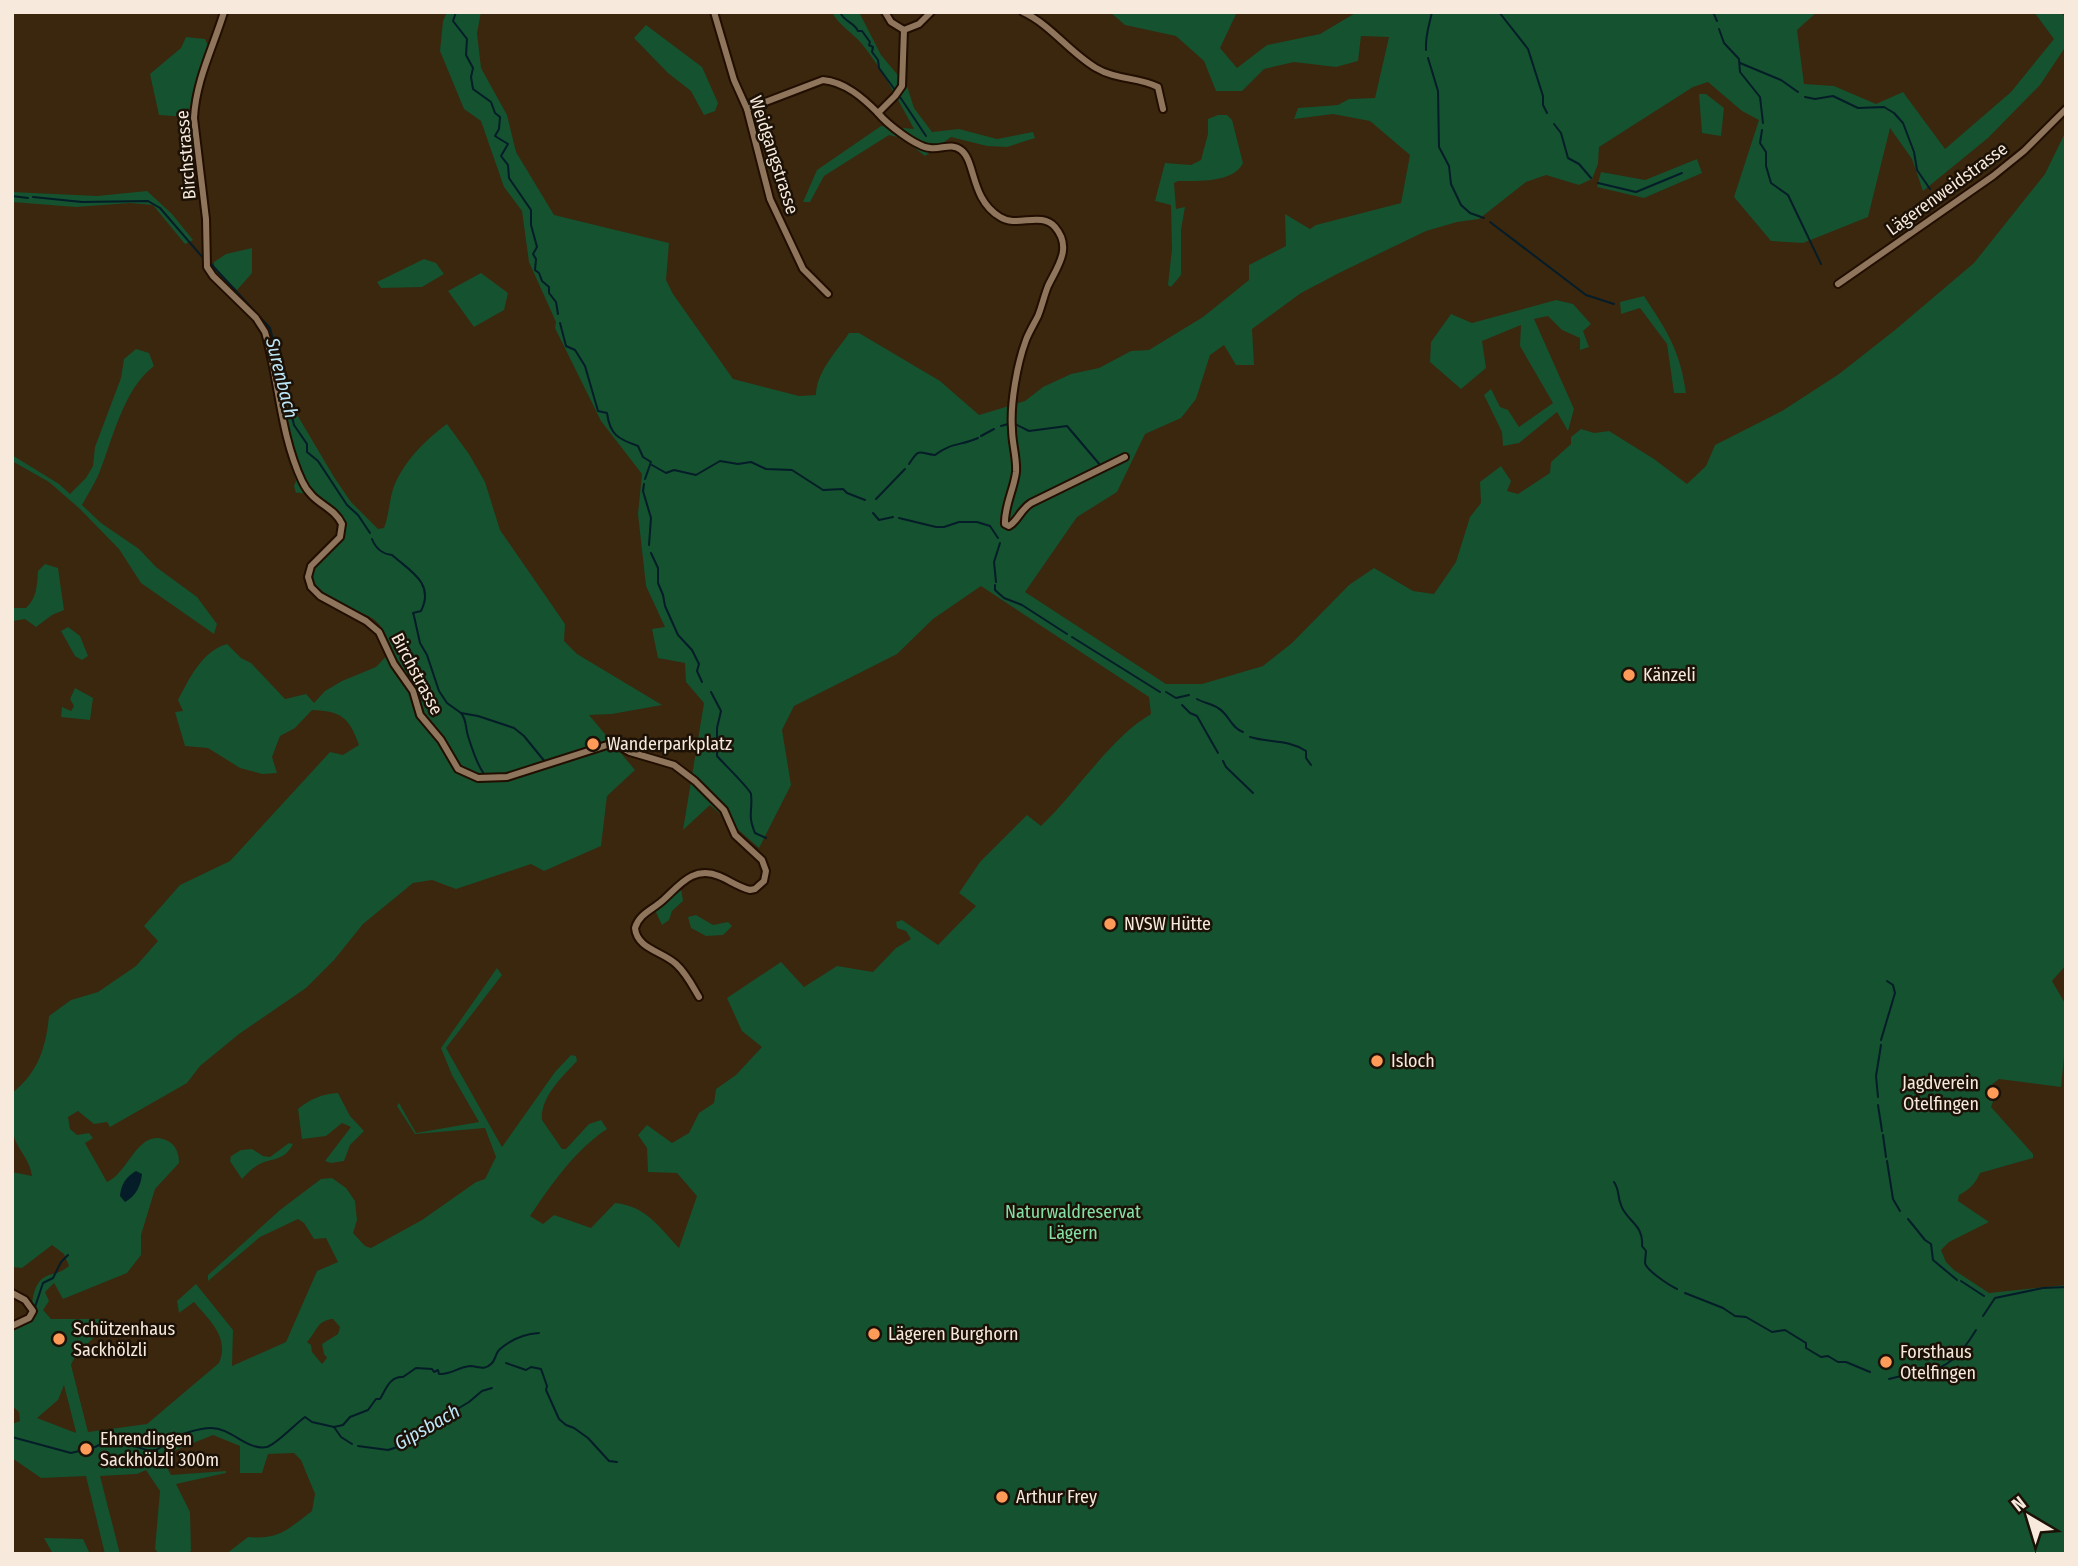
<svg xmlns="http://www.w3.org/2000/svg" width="2078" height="1566" font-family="'Fira Sans Condensed',sans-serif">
<rect width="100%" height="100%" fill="#3b260e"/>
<g fill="#15522f" fill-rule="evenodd">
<path d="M 447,12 L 481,12 L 477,33 L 481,68 L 507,115 L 516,152 L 554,215 L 669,243 L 666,280 L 673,294 L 733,379 L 799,396 L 816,395 C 816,372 837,351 849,333 L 859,333 L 940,381 L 979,415 L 1025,401 L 1043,387 L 1071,374 L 1099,368 L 1131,351 L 1149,350 L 1203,317 L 1249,280 L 1249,265 L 1286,246 L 1285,214 L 1310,229 L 1316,225 L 1401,203 L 1410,155 L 1370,121 L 1333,114 L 1294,119 L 1298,108 L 1338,105 L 1349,99 L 1375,98 L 1389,37 L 1361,36 L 1358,61 L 1336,67 L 1294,62 L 1264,69 L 1242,91 L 1216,91 L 1204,61 L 1176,36 L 1125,25 L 1110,12 L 1237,12 L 1220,48 L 1237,68 L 1267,45 L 1320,34 L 1357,12 L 1817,12 L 1797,30 L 1804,84 L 1834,86 L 1876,104 L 1903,92 L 1945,149 L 2011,92 L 2054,39 L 2034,12 L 2060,12 L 2066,18 L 2066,46 L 2040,85 L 1988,138 L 1923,191 L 1912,159 L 1890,128 L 1868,217 L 1803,243 L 1771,241 L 1734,197 L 1759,120 L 1742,111 L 1708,82 L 1693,87 L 1599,147 L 1598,164 L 1592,179 L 1579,185 L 1546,175 L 1526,182 L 1479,219 L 1457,222 L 1426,231 L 1339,273 L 1301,293 L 1252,329 L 1254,365 L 1236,365 L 1224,345 L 1210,355 L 1196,399 L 1181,418 L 1145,434 L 1117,492 L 1077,517 L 1025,592 L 1166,684 L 1202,684 L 1263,666 L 1292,643 L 1349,585 L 1374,568 L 1413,591 L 1434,594 L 1456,562 L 1470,517 L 1481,503 L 1480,482 L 1501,466 L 1511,481 L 1507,491 L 1518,494 L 1550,473 L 1551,462 L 1571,444 L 1571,437 L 1581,429 L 1594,433 L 1609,431 L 1654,459 L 1687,484 L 1706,466 L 1715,445 L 1782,411 L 1839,374 L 1895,330 L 1974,263 L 2045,174 L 2066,131 L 2066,965 L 2052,981 L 2066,1005 L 2066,1037 L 2061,1087 L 1999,1079 L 1990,1086 L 1987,1097 L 1994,1099 L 1991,1107 L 2033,1154 L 2033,1158 L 1980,1173 C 1976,1183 1969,1190 1959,1195 L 1958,1201 L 1989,1222 L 1949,1242 L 1941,1250 L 1946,1262 L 1954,1270 L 1989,1293 L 2066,1285 L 2066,1554 L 226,1554 L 248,1537 C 279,1540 288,1529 312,1511 L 315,1494 L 301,1460 L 294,1453 L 268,1454 L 262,1473 L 240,1473 L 240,1446 L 213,1435 L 161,1456 L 171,1475 L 226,1471 L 226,1473 L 176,1484 L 190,1512 L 191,1551 L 185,1554 L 159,1554 L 155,1549 L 160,1491 L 146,1470 L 137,1474 L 100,1476 L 120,1554 L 105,1554 L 86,1476 L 41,1478 L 12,1458 L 12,1424 L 20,1421 L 19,1412 L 12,1406 L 12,1327 L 29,1319 C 34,1304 30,1282 49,1275 C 57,1273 61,1272 69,1266 L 64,1254 L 52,1245 L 22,1268 L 12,1267 L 12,1172 L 32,1176 C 30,1161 21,1153 15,1140 C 10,1126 12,1108 12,1093 C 38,1073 46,1047 49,1016 L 71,1000 L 98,992 L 136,966 L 158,941 L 144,926 L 180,885 L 230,861 L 330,752 L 343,755 L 359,745 C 349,717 341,711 312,710 L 295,728 L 280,736 L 272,757 L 277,773 L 262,774 L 240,768 L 208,748 L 185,746 L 175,712 L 183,711 L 178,700 C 189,679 202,651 227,644 L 241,658 L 251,663 L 285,699 L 306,694 L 314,703 L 325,691 L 342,681 L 376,667 L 392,650 C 377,607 366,620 334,601 C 327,596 319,589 313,582 C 310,560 321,551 337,537 L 339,522 C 328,511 313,490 296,493 L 294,486 L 296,481 L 288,458 L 291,449 L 279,393 L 283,391 L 334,477 L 351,502 L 378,529 L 384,528 C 389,515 389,502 393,489 C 402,463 425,440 447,424 L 469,454 L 485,482 L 500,530 L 565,624 L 564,641 L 577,654 L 662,705 L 612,714 L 589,715 L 635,770 L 607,796 L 601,846 L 544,871 L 531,864 L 456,889 L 432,880 L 413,883 L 363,924 L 334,960 L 306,988 L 239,1034 L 200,1066 L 187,1083 L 110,1127 L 107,1122 L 94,1124 L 78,1111 L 68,1117 L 70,1129 L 77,1135 L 89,1133 L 93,1138 L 85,1143 L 107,1182 C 129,1172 138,1128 166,1140 C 176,1144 179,1153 179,1163 L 155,1189 L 141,1235 L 141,1255 L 127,1273 L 63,1299 L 54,1283 L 45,1292 L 49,1301 L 43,1310 L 51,1319 L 99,1319 L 103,1324 C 98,1339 78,1347 71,1365 L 88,1432 L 147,1424 L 219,1363 C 230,1337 209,1320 194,1302 L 179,1313 L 177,1301 L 196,1284 L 233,1330 L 232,1366 L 286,1342 L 317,1271 L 338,1262 L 326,1238 L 314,1239 L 304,1223 L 298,1219 L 260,1237 L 208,1281 L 208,1275 L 280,1210 L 321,1179 L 332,1178 L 346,1188 L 355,1201 L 357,1220 L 353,1233 L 365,1246 L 371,1248 L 422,1220 L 476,1182 L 485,1179 L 496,1157 L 485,1128 L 415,1134 L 397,1106 L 399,1103 L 416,1133 L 479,1122 L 452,1075 L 441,1048 L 497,968 L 502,975 L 446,1048 L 502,1147 L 555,1072 L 571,1055 L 576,1056 L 577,1061 C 563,1076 540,1097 542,1120 L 562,1149 L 566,1149 L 589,1124 L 601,1120 L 607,1129 C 575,1150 551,1185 530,1216 L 543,1224 L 554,1215 L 591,1228 L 615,1203 C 646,1206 659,1227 679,1248 L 697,1196 L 677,1173 L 648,1172 L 647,1148 L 638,1135 L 647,1125 L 672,1143 L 689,1133 L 699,1113 L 714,1103 L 716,1089 L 736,1075 L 762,1047 L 742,1031 L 727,998 L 781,962 L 804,987 L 837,966 L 873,972 L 896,948 L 911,939 L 906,931 L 897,928 L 896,922 L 902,920 L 938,945 L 976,906 L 959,893 L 980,862 L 1027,815 L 1041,826 C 1076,793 1110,738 1151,714 L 1149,697 L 981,586 L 933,619 L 897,654 L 794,706 L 782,730 L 791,785 L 759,848 L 710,805 L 683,830 L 704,703 L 686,682 L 685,663 L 658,658 L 652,629 L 665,627 L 646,586 L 638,514 L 642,474 L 601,421 L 555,328 L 556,322 L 529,262 L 522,211 L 504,187 L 481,121 L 464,109 L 440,51 L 443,21 ZM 333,1319 L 340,1327 L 338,1334 L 322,1344 L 324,1354 L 327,1358 L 322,1364 L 312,1352 L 311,1345 L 307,1342 C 316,1333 317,1320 333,1319 ZM 64,1385 L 76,1432 L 76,1433 L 37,1418 L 58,1400 Z"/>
<path d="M 832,12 L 859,12 L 881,55 L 907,86 L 914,108 L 932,132 L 959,129 L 997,139 L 1033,132 L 1035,138 L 1007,147 L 987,146 L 951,137 L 925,156 L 902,138 L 889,135 L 824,176 L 810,202 L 803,202 L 817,170 L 881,126 L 914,129 C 898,100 883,70 862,44 C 852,32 839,26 832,12 Z"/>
<polygon points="646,25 702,67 718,103 715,111 704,115 691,91 668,73 634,38"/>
<polygon points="186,37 205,39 210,50 193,113 188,117 159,115 150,74 181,48"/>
<polygon points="1699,94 1706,94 1724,108 1721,136 1702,133"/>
<path d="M 1218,115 L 1227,115 L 1232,120 L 1243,163 C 1234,183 1197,181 1178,181 L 1174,183 L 1176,209 L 1185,207 L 1181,230 L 1181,275 L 1171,287 L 1168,285 L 1172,249 L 1171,205 L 1155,201 L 1165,163 L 1191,165 L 1201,160 L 1208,134 L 1208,119 Z"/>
<polygon points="1697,159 1702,173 1644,198 1597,187 1601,172 1645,180"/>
<polygon points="147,191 172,214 193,240 185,244 153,205 130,203 76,207 12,202 12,192 97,196"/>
<polygon points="252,248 252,273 237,290 214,267 214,262 226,254"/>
<polygon points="424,259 436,263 444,274 422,287 381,288 377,282"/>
<polygon points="481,273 508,293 504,310 474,327 448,291"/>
<path d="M 1644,296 C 1667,331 1680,350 1686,393 L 1674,393 L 1667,344 L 1640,308 L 1621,314 L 1620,302 Z"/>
<polygon points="1556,300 1573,304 1591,324 1583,331 1589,347 1580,350 1580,338 1562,330 1548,316 1534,319 1574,409 1568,431 1557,412 1519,443 1503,446 1502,432 1484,395 1491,389 1500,407 1508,410 1519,427 1553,403 1520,346 1521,325 1482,341 1486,368 1461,389 1430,362 1431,342 1451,314 1472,323"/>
<path d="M 136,349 L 149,353 L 154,366 C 123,389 112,442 98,476 C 93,486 87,496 82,505 L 101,523 L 139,549 L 156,567 L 197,597 L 217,624 L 214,634 L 141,583 L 119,549 L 80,509 L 49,482 L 12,461 L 12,455 L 59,484 L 70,494 L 86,478 L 93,466 L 95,447 L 121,378 L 124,359 Z"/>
<path d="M 45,564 L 58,568 L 64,610 L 52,615 L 36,627 L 25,619 L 13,621 L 12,608 L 26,608 C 37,598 37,585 38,571 Z"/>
<polygon points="68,627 80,636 88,656 82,660 75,656 61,631"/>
<polygon points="75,688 93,698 90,720 61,717 62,707 71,711 74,706 70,699"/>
<polygon points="681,888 683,901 672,911 669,920 662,925 655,910"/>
<polygon points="696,915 713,925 728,922 732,926 723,935 706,936 691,928 688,917"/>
<path d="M 338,1093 L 350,1116 L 364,1131 L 350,1145 L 344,1161 L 331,1163 L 325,1161 L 351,1127 L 342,1123 L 326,1136 L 302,1139 L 298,1109 C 310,1099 322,1094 338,1093 Z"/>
<path d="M 289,1143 L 293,1144 C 284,1163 268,1157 255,1167 C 250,1170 246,1175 242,1179 L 230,1161 L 231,1156 L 241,1150 L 252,1149 L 263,1156 L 270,1157 Z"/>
<polygon points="44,1538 83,1539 90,1554 53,1554"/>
</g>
<path fill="#041d28" d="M 136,1171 L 142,1174 C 141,1185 136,1196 125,1202 L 120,1196 C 121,1184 126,1177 136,1171 Z"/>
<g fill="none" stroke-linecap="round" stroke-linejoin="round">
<g stroke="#041d28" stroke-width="2">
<polyline points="456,12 453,21 467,39 466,55 473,68 471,77 473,89 491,102 495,113 500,117 499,129 495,136 508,144 501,156 508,165 509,178 531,210 531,225 537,247 533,254 536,259 535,270 539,273 542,281 549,287 549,293 556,302 558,314"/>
<path d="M 840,12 C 844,22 854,22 858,31 L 862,31 L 870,42 L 869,45 L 873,47 L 872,52 L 878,60 L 879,68 L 895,90"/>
<polyline points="1499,12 1528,49 1543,96 1543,105 1547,113"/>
<polyline points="1713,12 1717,21"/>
<polyline points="1719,29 1724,43 1739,59 1740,72 1760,97 1763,123"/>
<path d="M 1426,50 C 1425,36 1429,26 1432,12"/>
<polyline points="1428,58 1438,91 1439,147 1449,166 1451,184 1461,205 1470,213 1484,218"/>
<polyline points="1740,63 1781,80 1798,92"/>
<polyline points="900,97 926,136"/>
<polyline points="1805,97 1815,99 1833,96 1858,108 1884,107 1894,113 1903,123 1914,152 1917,170 1930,189"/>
<polyline points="1554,124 1561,133 1568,158 1579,164 1591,178"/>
<polyline points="1762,130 1760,143 1766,152 1766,166 1771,183 1788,195 1821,264"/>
<polyline points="1598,183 1636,192 1682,173"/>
<polyline points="12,196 28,198"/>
<polyline points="33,197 82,202 148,201 160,208 204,259"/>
<polyline points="1490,222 1586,295 1614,304"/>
<polyline points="211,264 270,328 294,425 307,444 307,452 318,461 347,505 358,515 370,533"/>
<path d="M 560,323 L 566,346 L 575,350 L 585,366 L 598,411 L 607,413 C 610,435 618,439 638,446 L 643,457 L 651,462 L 645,479"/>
<polyline points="1015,424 1029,431 1067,426 1101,466"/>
<polyline points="1001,426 1008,424"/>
<polyline points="981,436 994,429"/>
<path d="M 909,464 C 920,447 918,453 935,455 C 952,442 960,446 978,438"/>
<polyline points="652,465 666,473 674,470 696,475 720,461 738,464 751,462 766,469 792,470 823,490 843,489 847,493 865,500"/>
<polyline points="644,484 643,491 651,518 649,545"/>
<polyline points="876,499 905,469"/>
<polyline points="873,513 879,520 893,517"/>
<polyline points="899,518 936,527 944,527 959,522 977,522 990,526 998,538"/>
<path d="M 372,539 C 376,549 382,554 392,555 C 410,571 435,583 421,611 L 413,613 L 414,616 L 420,643 L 427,655 L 439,691 L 447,703 L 461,713 L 478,716 L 514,728 L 524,736 L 546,763"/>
<polyline points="651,553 658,568 658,583 663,595 665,606 678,635 692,650 699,664 697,671 702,682"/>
<polyline points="996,582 994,562 1000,543"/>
<polyline points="995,585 995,590 1004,598 1022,605 1067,634"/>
<polyline points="1072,637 1160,692"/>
<path d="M 711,692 L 721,711 L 717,728 L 717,756 C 723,763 750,789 751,794 C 753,812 747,813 755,833 L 766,838"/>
<polyline points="1166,692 1176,698 1189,695"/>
<path d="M 1197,699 C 1204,703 1212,704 1218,708 C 1229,714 1230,727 1243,732"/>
<polyline points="1182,705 1190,713 1197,716 1218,753"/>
<path d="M 461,713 C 467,720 465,727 468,736 C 472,748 476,763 484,774"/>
<path d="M 1250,737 C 1269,743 1288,739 1306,751 L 1306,758 L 1311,765"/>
<polyline points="1223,761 1226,767 1253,793"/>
<polyline points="1881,1040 1895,993 1893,985 1887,981"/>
<polyline points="1878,1097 1876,1076 1881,1045"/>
<polyline points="1878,1105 1882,1131"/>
<polyline points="1883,1135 1886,1157"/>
<polyline points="1887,1161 1893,1199 1900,1211"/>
<path d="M 1614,1182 C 1620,1191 1617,1196 1621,1205 C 1626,1221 1644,1224 1642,1246 L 1646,1251 C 1646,1252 1645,1261 1645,1263 C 1647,1271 1669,1285 1677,1289"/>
<polyline points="1908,1219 1925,1240 1931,1244 1933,1260 1957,1280"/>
<polyline points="1961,1281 1984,1296"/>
<polyline points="1685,1293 1723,1308 1735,1316 1746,1317 1772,1332 1785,1330 1806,1343 1806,1348 1821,1357 1828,1356 1838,1362 1846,1362 1870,1372"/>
<polyline points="35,1307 43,1283 53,1278 61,1262 68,1255"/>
<polyline points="1983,1316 1995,1298 2043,1288 2066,1287"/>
<polyline points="506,1363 526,1370 531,1367 541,1369 547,1386 546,1390 559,1419 566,1425 574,1428 588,1438 609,1461 617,1462"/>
<path d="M 1889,1379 L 1905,1375 L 1912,1368 C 1919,1368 1923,1369 1929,1369 C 1950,1370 1967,1345 1976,1330"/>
<polyline points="334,1427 341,1437 352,1444"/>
<path d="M 12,1437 L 71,1453 L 95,1447 L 115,1437 C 125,1441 145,1453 156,1450 C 161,1448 165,1443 170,1440 C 181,1434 199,1428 211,1428 C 232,1428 247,1451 267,1447 C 277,1444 295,1424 305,1417 L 312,1422 L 334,1427 L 343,1425 L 350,1417 L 368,1410 L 376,1399 L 380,1399 C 386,1389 390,1376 403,1377 L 416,1368 L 432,1369 L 434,1372 L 438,1370 L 439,1374 C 451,1375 458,1367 470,1366 C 478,1366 484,1371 491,1364 C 496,1360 495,1354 499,1350 C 510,1340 524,1334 539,1333"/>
<polyline points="358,1446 388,1450 404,1445 424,1429 469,1402 482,1391 492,1388"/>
</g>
<defs>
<g id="minor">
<path d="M 224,12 C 213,48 196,80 194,118 L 206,219 L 207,267 L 213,276 L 256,318 L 265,332 C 279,381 280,434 302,481 C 313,505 333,505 342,524 L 340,537 L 311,566 L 308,577 L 311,587 L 320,596 L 366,621 L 379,632 L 394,664 L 413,691 L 420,715 L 441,740 L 458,769 L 478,778 L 507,777 L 607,745 L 619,746 L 630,752 L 674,765 L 695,781 L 724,810 L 735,835 L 762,860 L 766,871 L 764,881 L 755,889 L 750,890 C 738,887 729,880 719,876 C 693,865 679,886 662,901 C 652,910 639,914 635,928 C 637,949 662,951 676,964 C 686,973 692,985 699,997"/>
<polyline points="714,12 734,80 747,109 770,199 803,269 828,294"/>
<polyline points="885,12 891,22 904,30"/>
<path d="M 1023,12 C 1051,25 1069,52 1096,68 C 1116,80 1138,77 1158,87 L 1163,109"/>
<path d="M 904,30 L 902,86 L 895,96 L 878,113 C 887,124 916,147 930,148 C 941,150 951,142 961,150 C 976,161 970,199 1000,217 C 1017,228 1041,211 1055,227 C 1073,248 1057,267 1048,286 C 1044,296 1042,306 1038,316 C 1034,324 1029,332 1026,340 C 1017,364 1010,404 1012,429 C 1012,444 1017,457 1016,472 C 1014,489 1004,507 1005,524 L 1009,526 C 1018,521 1020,510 1031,503 L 1125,457"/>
<polyline points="904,30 919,24 931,12"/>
<path d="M 747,109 L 823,80 C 845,82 863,98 878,113"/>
<polyline points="1838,284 1993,176 2024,151 2066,109"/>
<polyline points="12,1293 25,1300 33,1311 29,1318 12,1326"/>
</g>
</defs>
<use href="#minor" stroke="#210e00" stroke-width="10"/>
<use href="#minor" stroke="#8e755b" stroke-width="6"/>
</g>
<g fill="#fe9b59" stroke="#1b1107" stroke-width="2.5">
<circle cx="1629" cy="675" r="7"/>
<circle cx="593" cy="744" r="7"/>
<circle cx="1110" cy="924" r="7"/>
<circle cx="1377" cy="1061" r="7"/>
<circle cx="1993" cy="1093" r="7"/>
<circle cx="874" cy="1334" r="7"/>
<circle cx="59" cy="1339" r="7"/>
<circle cx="1886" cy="1362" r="7"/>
<circle cx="86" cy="1449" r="7"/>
<circle cx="1002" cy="1497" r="7"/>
</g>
<g text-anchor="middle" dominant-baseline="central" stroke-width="5" stroke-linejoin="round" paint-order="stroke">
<g font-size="18" fill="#f7e9db" stroke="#1b1107">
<text transform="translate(186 155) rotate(-95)">Birchstrasse</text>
<text transform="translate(774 155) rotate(72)">Weidgangstrasse</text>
<text transform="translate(1947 189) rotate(-36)">Lägerenweidstrasse</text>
<text transform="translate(417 674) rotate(62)">Birchstrasse</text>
</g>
<g font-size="18" fill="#f7e9db" stroke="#1b1107" text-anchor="start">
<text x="1643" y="675">Känzeli</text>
<text x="607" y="744">Wanderparkplatz</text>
<text x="1124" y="924">NVSW Hütte</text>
<text x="1391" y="1061">Isloch</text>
<text x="1979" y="1083" text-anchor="end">Jagdverein<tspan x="1979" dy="21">Otelfingen</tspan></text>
<text x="73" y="1329">Schützenhaus<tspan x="73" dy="21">Sackhölzli</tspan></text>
<text x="888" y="1334">Lägeren Burghorn</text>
<text x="1900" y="1352">Forsthaus<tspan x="1900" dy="21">Otelfingen</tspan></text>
<text x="100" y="1439">Ehrendingen<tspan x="100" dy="21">Sackhölzli 300m</tspan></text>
<text x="1016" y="1497">Arthur Frey</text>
</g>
<g font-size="18" fill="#84e0a4" stroke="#1b1107">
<text x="1073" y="1212">Naturwaldreservat<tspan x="1073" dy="21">Lägern</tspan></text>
</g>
<g font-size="19" font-style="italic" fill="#bde6f8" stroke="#1b1107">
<text transform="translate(282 378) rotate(76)">Surenbach</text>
<text transform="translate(427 1427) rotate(-30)">Gipsbach</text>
</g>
</g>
<rect width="2078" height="1566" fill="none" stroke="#f7e9db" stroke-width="28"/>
<g transform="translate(2029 1517) rotate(322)" stroke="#1b1107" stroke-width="5" paint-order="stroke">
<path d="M0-5L12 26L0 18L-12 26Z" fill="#f7e9db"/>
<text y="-10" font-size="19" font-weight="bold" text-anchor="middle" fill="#f7e9db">N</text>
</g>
</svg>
